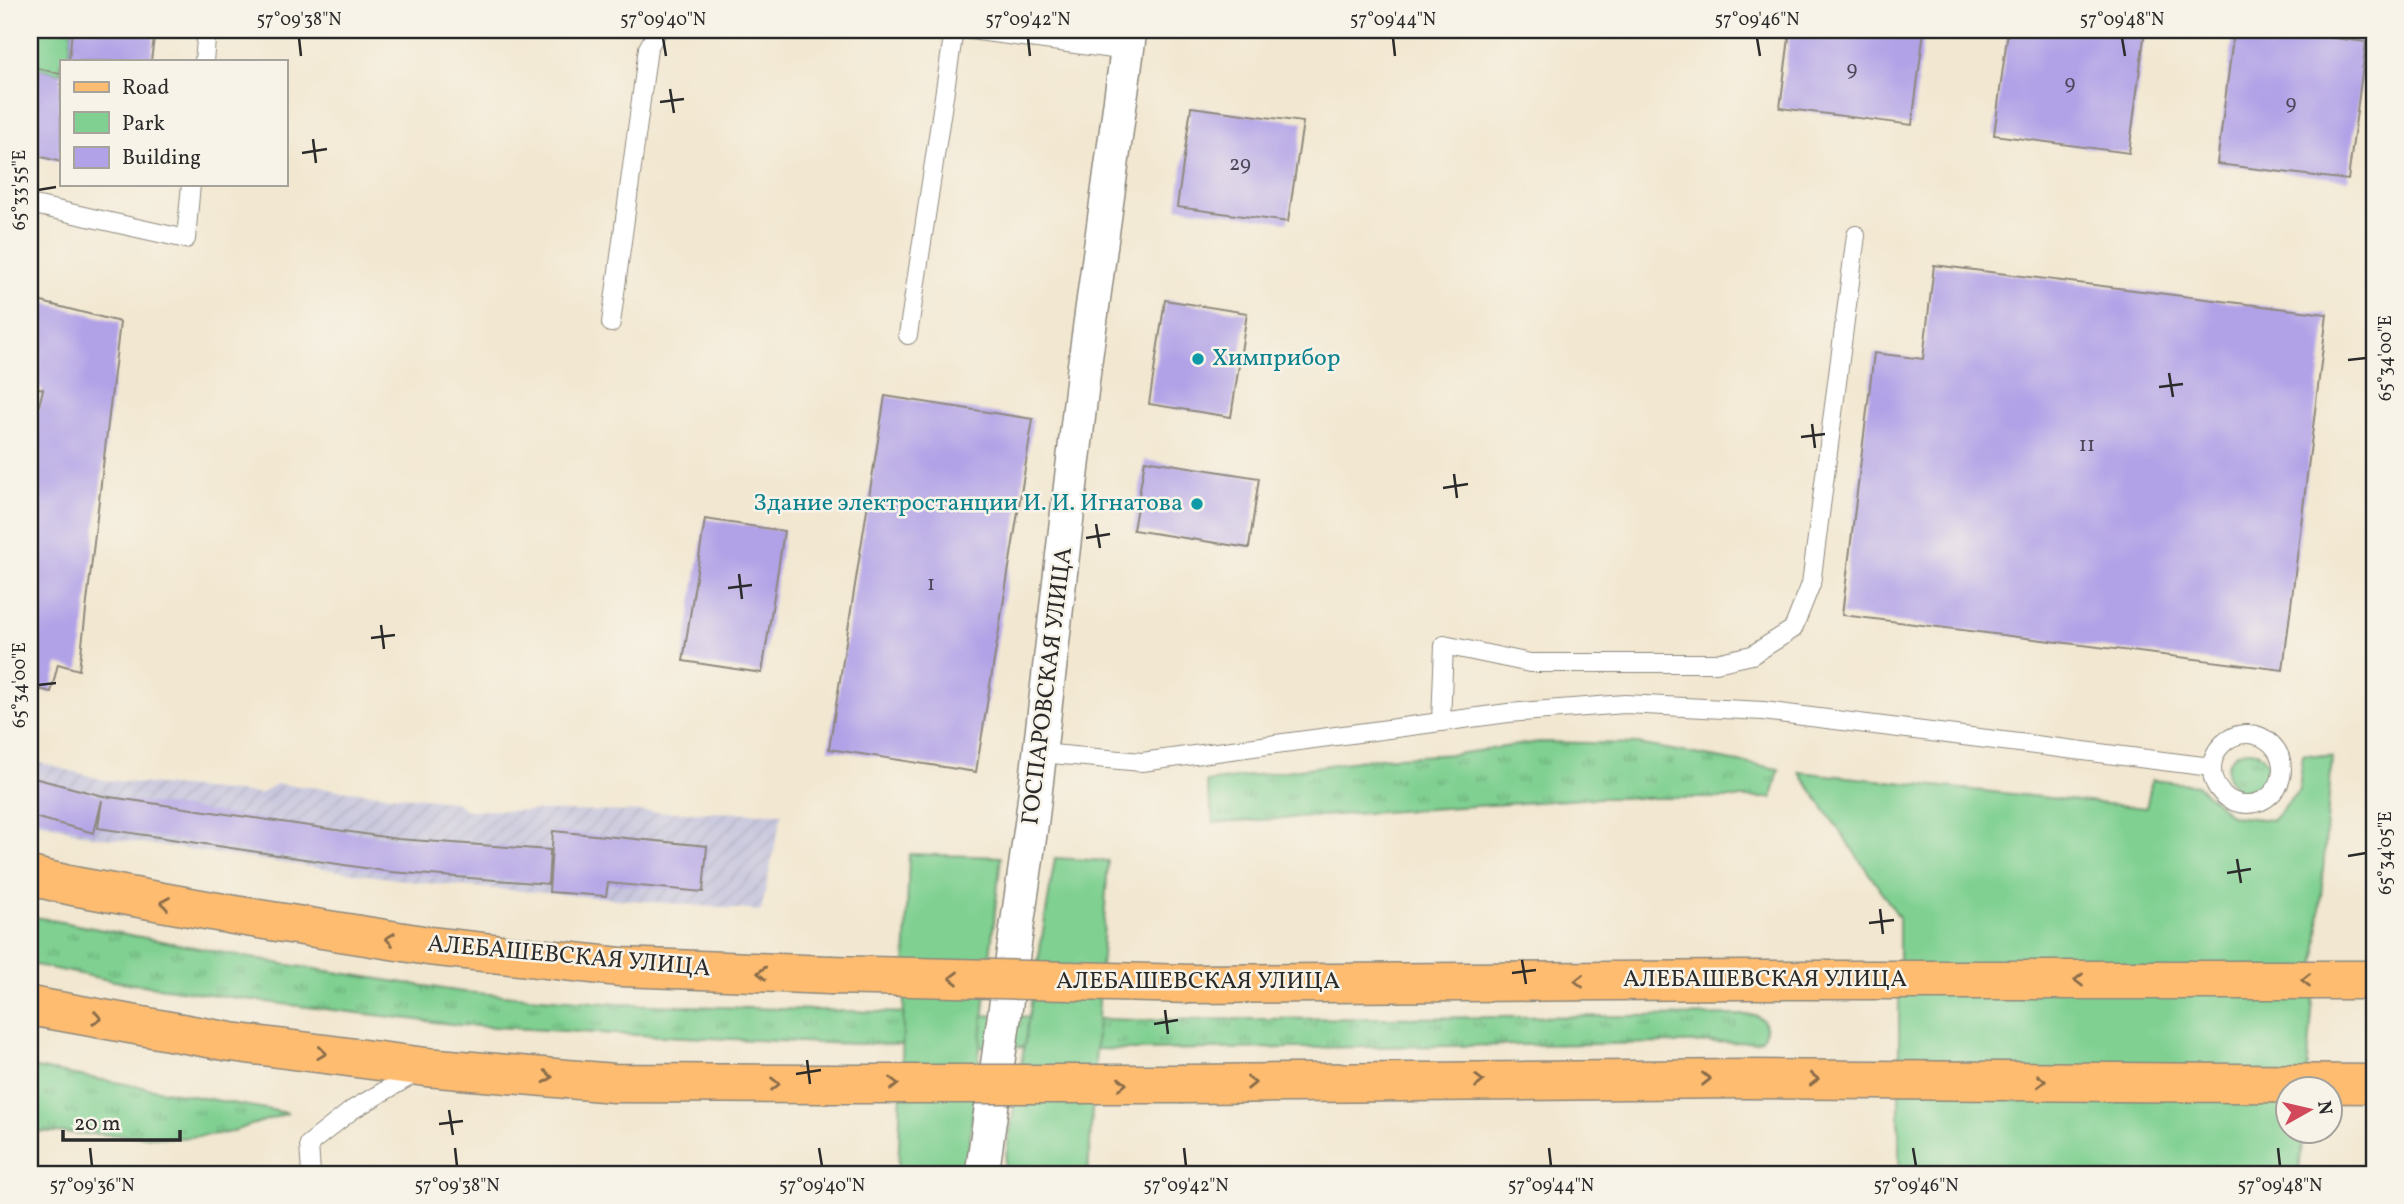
<svg xmlns="http://www.w3.org/2000/svg" width="2404" height="1204" font-family="Vollkorn,serif">
<defs>
<pattern id="industrial-furrows" width="10" height="10" patternUnits="userSpaceOnUse" patternTransform="scale(1.75)"><rect width="10" height="10" fill="#c2c1dc"/><path d="M-1 1l2-2M0 10L10 0M9 11l2-2" fill="none" stroke="#a7a6bd"/></pattern>
<pattern id="grass-tufts" width="24" height="20" patternUnits="userSpaceOnUse" patternTransform="scale(1.75)"><rect width="24" height="20" fill="#7fd091"/><path d="M3 7l-1-3M5 7V3M7 7l1-3M15 17l-1-3M17 17v-4M19 17l1-3" fill="none" stroke="#68a977"/></pattern>
</defs>
<rect width="100%" height="100%" fill="#f7f3e8"/>
<filter id="ink" filterUnits="userSpaceOnUse"><feTurbulence type="fractalNoise" baseFrequency=".0143" numOctaves="2"/><feDisplacementMap in="SourceGraphic" scale="14" xChannelSelector="R" yChannelSelector="G"/><feConvolveMatrix kernelMatrix="1 2 1 2 8 2 1 2 1" color-interpolation-filters="sRGB"/></filter>
<filter id="wash" filterUnits="userSpaceOnUse"><feTurbulence type="fractalNoise" baseFrequency=".00686" numOctaves="4" result="noise"/><feDisplacementMap in="SourceGraphic" scale="28" xChannelSelector="R" yChannelSelector="G"/><feGaussianBlur stdDeviation="1.57" result="paint"/><feColorMatrix in="noise" values="0 0 0 0 0 0 0 0 0 0 0 0 0 0 0 0 0 1.4 0 .05"/><feComposite in="paint" operator="in"/></filter>
<g filter="url(#wash)">
<rect width="100%" height="100%" fill="#f2e7d0"/>
<polygon fill="url(#industrial-furrows)" points="30,760 105,780 259,794 277,784 453,801 467,810 782,813 761,911 425,883 91,836 30,819"/>
<g fill="url(#grass-tufts)" stroke="#557e5e" stroke-width="2">
<polygon points="1539,742 1638,744 1779,769 1772,798 1598,798 1214,823 1206,782 1379,758 1456,754"/>
<circle cx="2248" cy="771" r="21"/>
<polygon points="30,916 283,964 463,992 618,1004 1138,1020 1755,1015 1763,1020 1766,1030 1762,1039 1754,1042 1137,1050 824,1043 616,1034 460,1025 282,1004 114,981 30,964"/>
<polygon points="30,1067 288,1113 227,1133 179,1138 30,1131"/>
</g>
<g fill="#7fd091" stroke="#557e5e" stroke-width="2">
<polygon points="30,30 72,30 69,61 61,61 61,74 33,67 33,62 30,61"/>
<polygon points="2303,754 2332,757 2306,1088 2288,1088 2288,1130 2303,1131 2299,1174 1899,1174 1899,917 1799,772 2146,808 2152,780 2197,785 2231,816 2273,820 2299,790"/>
<polygon points="909,854 1001,857 966,1174 898,1174"/>
<polygon points="1055,858 1108,861 1088,1174 1003,1174"/>
</g>
<g id="blocks">
<g fill="#b1a1e7">
<polygon points="72,30 155,30 151,61 69,61"/>
<polygon points="1790,30 1924,30 1912,125 1780,108"/>
<polygon points="2008,30 2145,30 2129,153 1994,135"/>
<polygon points="2234,30 2273,30 2366,42 2348,180 2217,164"/>
<polygon points="30,61 33,62 33,67 61,74 61,162 30,154"/>
<polygon points="1191,107 1303,122 1288,222 1177,207"/>
<polygon points="1934,265 2327,314 2283,670 1842,615 1874,353 1923,359"/>
<polygon points="30,299 120,322 79,670 58,664 51,692 30,687 30,442 43,389 30,386"/>
<polygon points="1165,300 1247,313 1231,417 1149,404"/>
<polygon points="885,396 1033,419 976,772 829,749"/>
<polygon points="1145,460 1259,478 1249,548 1133,530"/>
<polygon points="705,519 784,531 762,673 683,661"/>
<polygon points="30,777 103,796 398,839 550,850 548,884 391,872 98,828 102,800 94,833 30,816"/>
<polygon points="553,831 707,846 703,892 608,883 606,896 549,892"/>
</g>
</g>
</g>
<g filter="url(#ink)">
<use href="#blocks" fill-opacity="0" stroke="#8e897e" stroke-width="2"/>
<g fill="none" stroke-linecap="round" stroke-linejoin="round">
<defs>
<g id="service">
<polyline points="970,30 1128,51"/>
<polyline points="204,61 207,30"/>
<polyline points="30,204 186,239 191,184"/>
<polyline points="611,323 648,48 658,30"/>
<polyline points="908,335 954,30"/>
<polyline points="1441,722 1444,645 1530,663 1716,663 1752,655 1793,629 1811,584 1856,235"/>
<circle cx="2247" cy="769" r="35"/>
<polyline points="1040,753 1142,762 1508,713 1625,704 1763,711 2211,767"/>
<polyline points="311,1174 309,1144 352,1110 417,1072"/>
</g>
<polyline id="minor" points="982,1174 1032,820 1084,369 1130,30"/>
<g id="primary">
<polyline points="30,876 73,886 234,915 429,946 620,967 830,975"/>
<polyline points="1193,984 1745,980 2374,980"/>
<polyline points="30,1006 231,1042 426,1067 614,1083 826,1084"/>
<polyline points="1183,1084 1746,1079 2374,1084"/>
</g>
</defs>
<use href="#service" stroke="#8e897e" stroke-width="20"/>
<use href="#minor" stroke="#8e897e" stroke-width="36"/>
<use href="#primary" stroke="#8e897e" stroke-width="41"/>
<use href="#service" stroke="#fff" stroke-width="18"/>
<use href="#minor" stroke="#fff" stroke-width="33"/>
<use href="#primary" stroke="#fdbc70" stroke-width="38"/>
<defs>
<g id="primary-bridge">
<polyline points="830,975 1193,984"/>
<polyline points="826,1084 1183,1084"/>
</g>
</defs>
<use href="#primary-bridge" stroke="#8e897e" stroke-width="41" stroke-linecap="butt"/>
<use href="#primary-bridge" stroke="#fdbc70" stroke-width="38"/>
</g>
<defs><path id="oneway-chevron" d="M-2-3.5L2.5 0L-2 3.5" fill="none" stroke-width="1.6" stroke-linecap="round" stroke-linejoin="round" transform="scale(1.75)"/></defs>
<g stroke="#8a6c4a">
<use href="#oneway-chevron" transform="translate(165 903) rotate(-170)"/>
<use href="#oneway-chevron" transform="translate(390 939) rotate(-171)"/>
<use href="#oneway-chevron" transform="translate(762 973) rotate(-178)"/>
<use href="#oneway-chevron" transform="translate(954 978) rotate(-179)"/>
<use href="#oneway-chevron" transform="translate(2079 980) rotate(-180)"/>
<use href="#oneway-chevron" transform="translate(2306 980) rotate(-180)"/>
<use href="#oneway-chevron" transform="translate(1579 981) rotate(180)"/>
<use href="#oneway-chevron" transform="translate(97 1018) rotate(10)"/>
<use href="#oneway-chevron" transform="translate(322 1053) rotate(7)"/>
<use href="#oneway-chevron" transform="translate(548 1077) rotate(5)"/>
<use href="#oneway-chevron" transform="translate(1706 1079) rotate(-1)"/>
<use href="#oneway-chevron" transform="translate(1814 1079) rotate(1)"/>
<use href="#oneway-chevron" transform="translate(1479 1081) rotate(-1)"/>
<use href="#oneway-chevron" transform="translate(2041 1081) rotate(1)"/>
<use href="#oneway-chevron" transform="translate(1251 1083) rotate(-1)"/>
<use href="#oneway-chevron" transform="translate(775 1084)"/>
<use href="#oneway-chevron" transform="translate(894 1084)"/>
<use href="#oneway-chevron" transform="translate(1122 1084)"/>
</g>
</g>
<path fill="none" stroke="#2b2b2b" stroke-width="2.5" d="M 299,38 L 301,56M 663,38 L 666,56M 1028,38 L 1030,56M 1393,38 L 1395,56M 1757,38 L 1760,56M 2122,38 L 2125,56M 670,89 L 674,113M 660,102 L 684,99M 313,139 L 316,163M 302,153 L 327,149M 38,190 L 56,187M 2348,360 L 2366,358M 2169,373 L 2173,397M 2159,387 L 2183,384M 1812,424 L 1815,448M 1801,437 L 1825,434M 1454,474 L 1457,498M 1443,488 L 1468,484M 1096,524 L 1100,548M 1086,538 L 1110,534M 739,574 L 742,599M 728,588 L 752,585M 381,625 L 384,649M 371,638 L 395,635M 38,685 L 56,683M 2348,856 L 2366,853M 2237,859 L 2241,883M 2227,873 L 2251,869M 1880,909 L 1883,934M 1869,923 L 1894,920M 1522,960 L 1526,984M 1512,973 L 1536,970M 1165,1010 L 1168,1034M 1154,1024 L 1178,1020M 807,1060 L 810,1084M 796,1074 L 821,1070M 449,1110 L 453,1135M 439,1124 L 463,1121M 90,1148 L 92,1166M 455,1148 L 457,1166M 819,1148 L 822,1166M 1184,1148 L 1186,1166M 1549,1148 L 1551,1166M 1913,1148 L 1916,1166M 2278,1148 L 2280,1166"/>
<g fill="#0f9aa8" stroke="#f7f3e8" stroke-width="2.5">
<circle cx="1198" cy="359" r="7"/>
<circle cx="1197" cy="504" r="7"/>
</g>
<g text-anchor="middle" dominant-baseline="central" stroke-width="5" stroke-linejoin="round" paint-order="stroke">
<g font-size="21" fill="#4c485a">
<text x="1852" y="69">9</text>
<text x="2070" y="83">9</text>
<text x="2291" y="103">9</text>
<text x="1240" y="164">29</text>
<text x="2087" y="445">11</text>
<text x="931" y="584">1</text>
</g>
<g font-size="24" fill="#0d838f" stroke="#f7f3e8" text-anchor="start">
<text x="1212" y="359">Химприбор</text>
<text x="1183" y="504" text-anchor="end">Здание электростанции И. И. Игнатова</text>
</g>
<g font-size="24" fill="#2b2b2b" stroke="#f7f3e8">
<text transform="translate(1048 686) rotate(-83)">ГОСПАРОВСКАЯ УЛИЦА</text>
<text transform="translate(569 957) rotate(5)">АЛЕБАШЕВСКАЯ УЛИЦА</text>
<text x="1765" y="980">АЛЕБАШЕВСКАЯ УЛИЦА</text>
<text x="1198" y="982">АЛЕБАШЕВСКАЯ УЛИЦА</text>
</g>
</g>
<rect width="2404" height="1204" fill="none" stroke="#f7f3e8" stroke-width="77"/>
<rect x="60" y="60" width="228" height="126" fill="#f7f3e8" stroke="#a5a39c" stroke-width="2"/>
<rect x="74" y="82" width="35" height="10" fill="#fdbc70" stroke="#a5a39c" stroke-width="2"/>
<text x="122" y="94" font-size="21" fill="#2b2b2b">Road</text>
<rect x="74" y="112" width="35" height="21" fill="#7fd091" stroke="#a5a39c" stroke-width="2"/>
<text x="122" y="130" font-size="21" fill="#2b2b2b">Park</text>
<rect x="74" y="147" width="35" height="21" fill="#b1a1e7" stroke="#a5a39c" stroke-width="2"/>
<text x="122" y="164" font-size="21" fill="#2b2b2b">Building</text>
<g transform="translate(2309 1110) rotate(82)"><circle r="33" fill="#f7f3e8" stroke="#a5a39c" stroke-width="2"/>
<path d="M0-5L12 26L0 18L-12 26Z" fill="#d1495b"/>
<text y="-10" font-size="19" font-weight="bold" text-anchor="middle" fill="#2b2b2b">N</text>
</g>
<path d="M63 1130v10h117v-10" fill="none" stroke="#2b2b2b" stroke-width="3.5"/>
<text x="74" y="1130" font-size="21" fill="#2b2b2b" stroke="#f7f3e8" stroke-width="5" paint-order="stroke">20 m</text>
<rect x="38" y="38" width="2328" height="1128" fill="none" stroke="#2b2b2b" stroke-width="2.5"/>
<g font-size="18" text-anchor="middle" fill="#2b2b2b">
<text x="299" y="25">57°09'38"N</text>
<text x="663" y="25">57°09'40"N</text>
<text x="1028" y="25">57°09'42"N</text>
<text x="1393" y="25">57°09'44"N</text>
<text x="1757" y="25">57°09'46"N</text>
<text x="2122" y="25">57°09'48"N</text>
<text transform="translate(19 190) rotate(-90)" y="6">65°33'55"E</text>
<text transform="translate(2385 358) rotate(-90)" y="6">65°34'00"E</text>
<text transform="translate(19 685) rotate(-90)" y="6">65°34'00"E</text>
<text transform="translate(2385 853) rotate(-90)" y="6">65°34'05"E</text>
<text x="92" y="1191">57°09'36"N</text>
<text x="457" y="1191">57°09'38"N</text>
<text x="822" y="1191">57°09'40"N</text>
<text x="1186" y="1191">57°09'42"N</text>
<text x="1551" y="1191">57°09'44"N</text>
<text x="1916" y="1191">57°09'46"N</text>
<text x="2280" y="1191">57°09'48"N</text>
</g>
</svg>
